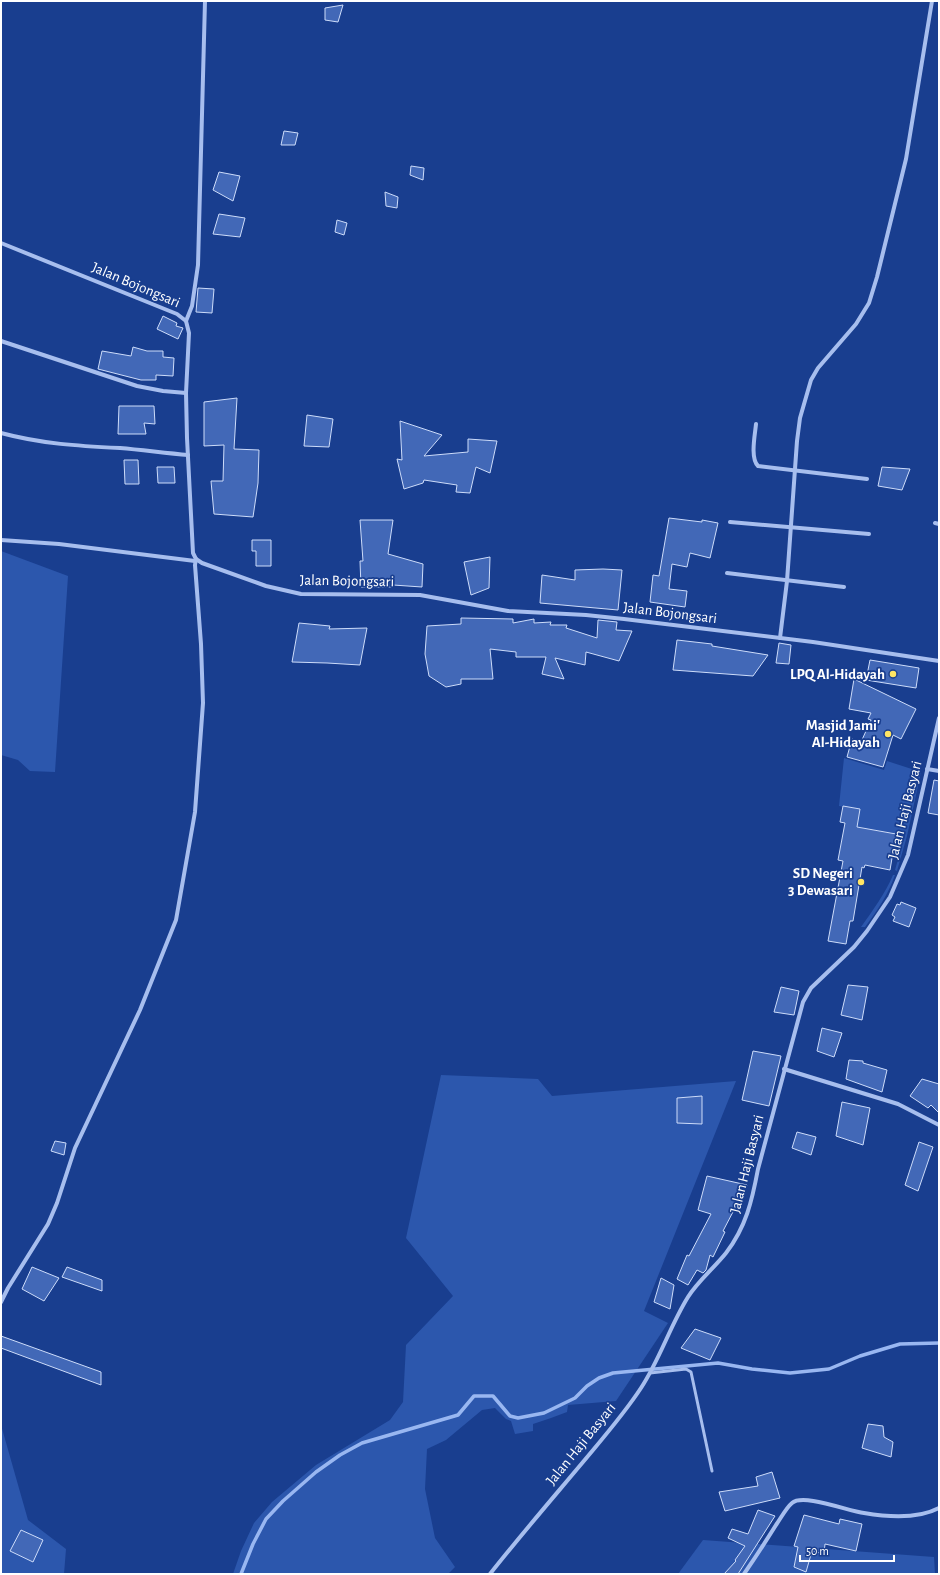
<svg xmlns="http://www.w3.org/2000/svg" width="940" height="1575" font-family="'Alegreya Sans',sans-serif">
<rect width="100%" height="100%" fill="#193e8f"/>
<g fill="#2c57ad">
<polygon points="1,551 68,576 55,772 30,771 18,760 1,755"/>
<polygon points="844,758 884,770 887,761 921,772 907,836 897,871 895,870 905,835 857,827 860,809 839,806"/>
<path d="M 893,875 L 895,875 C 888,895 877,911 865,927 L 861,927 C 873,910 885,894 893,875 Z"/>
<polygon points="441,1075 538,1079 552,1096 736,1081 644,1311 668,1323 616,1401 568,1405 567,1412 551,1418 533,1424 533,1431 515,1434 511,1421 506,1419 495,1408 482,1410 446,1440 427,1449 425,1489 435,1538 455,1567 448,1574 233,1574 241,1551 254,1523 272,1502 316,1465 390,1420 403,1402 406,1345 453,1296 406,1238"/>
<polygon points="1,1425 28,1520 66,1549 64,1574 1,1574"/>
<polygon points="703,1540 934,1557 935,1574 678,1574"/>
</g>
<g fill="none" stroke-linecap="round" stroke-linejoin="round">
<polyline stroke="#99b7f1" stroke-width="3.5" points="241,1574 253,1544 266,1519 283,1501 316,1472 340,1455 362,1443 458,1415 474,1396 493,1396 510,1416 518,1418 544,1413 575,1398 587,1386 599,1378 613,1373 718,1363 752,1369 790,1373 829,1369 860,1356 900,1344 939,1343"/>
</g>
<g fill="#4268b7" stroke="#cddcfa">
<polygon points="343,5 338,22 325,20 325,8"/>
<polygon points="284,131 298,133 295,145 281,145"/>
<polygon points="411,166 424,168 423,180 410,175"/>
<polygon points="219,172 240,176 233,201 213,190"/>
<polygon points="385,192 398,197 397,208 386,206"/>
<polygon points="219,214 245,218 240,237 213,234"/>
<polygon points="337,220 347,223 344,235 335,232"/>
<polygon points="198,288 214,289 212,313 196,312"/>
<polygon points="163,316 177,323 176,326 183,328 178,339 157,329"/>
<polygon points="133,347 147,351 163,351 163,357 174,358 173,376 156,375 156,380 141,380 98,369 102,351 131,356"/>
<polygon points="237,398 234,449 259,450 258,483 253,517 214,514 211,481 223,481 224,445 204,446 204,402"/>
<polygon points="119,406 154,406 155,424 144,423 146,434 118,434"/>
<polygon points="307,415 333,419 329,447 304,446"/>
<polygon points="400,421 442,435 424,456 468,452 468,439 497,441 490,473 476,467 470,493 456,492 457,485 424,480 423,483 404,489 397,459 402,460"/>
<polygon points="124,460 138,460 139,484 125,484"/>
<polygon points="157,467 174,467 175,483 158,483"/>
<polygon points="882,467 910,469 902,490 878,486"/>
<polygon points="669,518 702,522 702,520 718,523 710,558 690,553 687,567 672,564 669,589 687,591 685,607 650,602 653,575 659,576"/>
<polygon points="360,520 393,520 388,554 423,564 422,587 393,585 393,587 361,587 360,561 363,561"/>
<polygon points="252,540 271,540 271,566 256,566 256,551 252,551"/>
<polygon points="490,557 489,588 471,595 464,562"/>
<polygon points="603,569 622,570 618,610 540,603 542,575 575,580 575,570"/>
<polygon points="461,618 513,619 513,623 534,619 534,623 551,622 550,625 567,625 566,628 597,638 598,620 617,622 616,630 632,631 619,661 586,652 585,665 555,658 564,679 542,674 546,657 516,657 516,652 490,649 493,679 461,679 461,684 446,687 429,676 425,654 427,626 461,624"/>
<polygon points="299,623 330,626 329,629 367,628 360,665 327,663 292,662"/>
<polygon points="677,640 712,644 712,646 768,655 753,676 673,670"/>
<polygon points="779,643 791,645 789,664 776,663"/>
<polygon points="870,660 919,668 916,688 866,680"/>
<polygon points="854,679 916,709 901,739 893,735 883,767 847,757 852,739 861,742 871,720 868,719 871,713 849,709"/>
<polygon points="934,780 939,781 939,815 928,813"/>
<polygon points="843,806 860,809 857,827 896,834 890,870 865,865 864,868 862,867 853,921 850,921 846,944 828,941 843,861 838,860 845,823 840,822"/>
<polygon points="901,902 916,908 909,927 893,921 895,917 892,915 897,904 900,905"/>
<polygon points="848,985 868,987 862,1020 841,1015"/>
<polygon points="781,987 799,991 794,1015 774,1012"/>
<polygon points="822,1028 842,1033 834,1057 817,1051"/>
<polygon points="753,1051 781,1056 769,1106 742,1100"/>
<polygon points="849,1060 863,1061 863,1063 887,1070 882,1092 846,1079"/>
<polygon points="922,1079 939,1084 939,1113 931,1105 928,1108 910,1096"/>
<polygon points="702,1096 702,1124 677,1123 677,1098"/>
<polygon points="842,1102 870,1108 863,1145 836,1136"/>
<polygon points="797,1132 816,1137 811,1155 792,1148"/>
<polygon points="55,1141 66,1143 64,1155 51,1151"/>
<polygon points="919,1142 933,1147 918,1191 905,1185"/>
<polygon points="707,1176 747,1185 723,1231 725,1232 713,1257 710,1255 706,1270 703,1273 697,1270 688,1285 677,1279 687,1255 689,1256 711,1214 698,1210"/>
<polygon points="32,1267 59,1278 44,1301 22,1289"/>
<polygon points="67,1267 102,1280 102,1291 62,1277"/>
<polygon points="661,1278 674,1285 670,1309 654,1302"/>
<polygon points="695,1329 721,1338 710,1360 681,1348"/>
<polygon points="1,1336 101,1372 101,1385 1,1348"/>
<polygon points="868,1424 883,1426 884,1437 893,1442 891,1457 862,1448"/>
<polygon points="772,1472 780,1498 725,1511 719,1492 758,1486 756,1477"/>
<polygon points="758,1510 775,1516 738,1574 724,1574 736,1561 735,1560 745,1546 728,1538 732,1529 748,1534"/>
<polygon points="804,1515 839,1524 840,1519 862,1524 856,1551 825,1544 824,1554 812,1551 806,1572 794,1567 798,1547 794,1546"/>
<polygon points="21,1530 43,1540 33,1562 10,1551"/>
</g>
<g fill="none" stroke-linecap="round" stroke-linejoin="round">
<polyline stroke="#a7beee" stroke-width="3" points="650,1373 686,1369 691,1372 712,1471"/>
<g stroke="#a7beee" stroke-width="4">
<polyline points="1,243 177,314 186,321 189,333 186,393 187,438 193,553 196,559 202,563 266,586 301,594 420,595 508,611 586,615 624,619 813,642 939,661"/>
<polyline points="186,321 192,306 198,265 205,1"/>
<polyline points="1,341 137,386 163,391 186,393"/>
<path d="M 756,424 C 755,435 750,458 758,466 L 867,479"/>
<path d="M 1,433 C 42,444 79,446 120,448 C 143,450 165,453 188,455"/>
<polyline points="730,522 869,534"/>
<polyline points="935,523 939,524"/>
<polyline points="1,540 59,544 195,561"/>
<polyline points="727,573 844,587"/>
<polyline points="780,638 787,581 797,441 800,418 811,380 818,368 856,324 869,303 877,277 906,159 932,1"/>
<polyline points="927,769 939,771"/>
<polyline points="784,1069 898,1104 939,1125"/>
<polyline points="1,1302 8,1288 48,1224 57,1203 75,1148 140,1010 176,920 195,812 203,703 201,644 195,565 196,559"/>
<path d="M 490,1574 C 520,1536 552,1499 583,1462 C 603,1438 624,1414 641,1388 C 660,1359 670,1326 688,1297 C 698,1281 714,1268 726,1253 C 746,1227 752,1201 758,1169 L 803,1002 L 811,988 L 854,947 L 867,931 L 890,897 L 908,855 L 939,718"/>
<path d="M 744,1574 C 755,1558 766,1541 776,1525 C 781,1518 786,1508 792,1503 C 803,1493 848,1511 864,1513 C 887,1517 918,1519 939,1508"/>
</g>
</g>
<g fill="#ffe564" stroke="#193e8f" stroke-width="1.5">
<circle cx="893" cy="674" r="4"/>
<circle cx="888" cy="734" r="4"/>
<circle cx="861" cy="882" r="4"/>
</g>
<g text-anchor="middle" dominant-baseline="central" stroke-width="3.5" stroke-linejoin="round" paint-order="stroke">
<g font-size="15" fill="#fff" stroke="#193e8f">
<text transform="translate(136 285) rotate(23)">Jalan Bojongsari</text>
<text transform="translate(347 581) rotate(1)">Jalan Bojongsari</text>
<text transform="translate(670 613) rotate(7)">Jalan Bojongsari</text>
<text transform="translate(905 810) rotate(-76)">Jalan Haji Basyari</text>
<text transform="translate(747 1164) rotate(-76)">Jalan Haji Basyari</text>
<text transform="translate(581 1444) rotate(-51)">Jalan Haji Basyari</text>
</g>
<g font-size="15" font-weight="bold" fill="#fff" stroke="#193e8f" text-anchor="end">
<text x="885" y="674">LPQ Al-Hidayah</text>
<text x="880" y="725">Masjid Jami'<tspan x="880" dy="17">Al-Hidayah</tspan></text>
<text x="853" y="873">SD Negeri<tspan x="853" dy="17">3 Dewasari</tspan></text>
</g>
</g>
<rect width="940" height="1575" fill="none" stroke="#ffffff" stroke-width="4"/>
<path d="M800 1555v6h94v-6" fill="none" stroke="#ffffff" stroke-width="2"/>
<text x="806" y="1555" font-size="12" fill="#ffffff" stroke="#193e8f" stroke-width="3" paint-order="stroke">50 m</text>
</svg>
